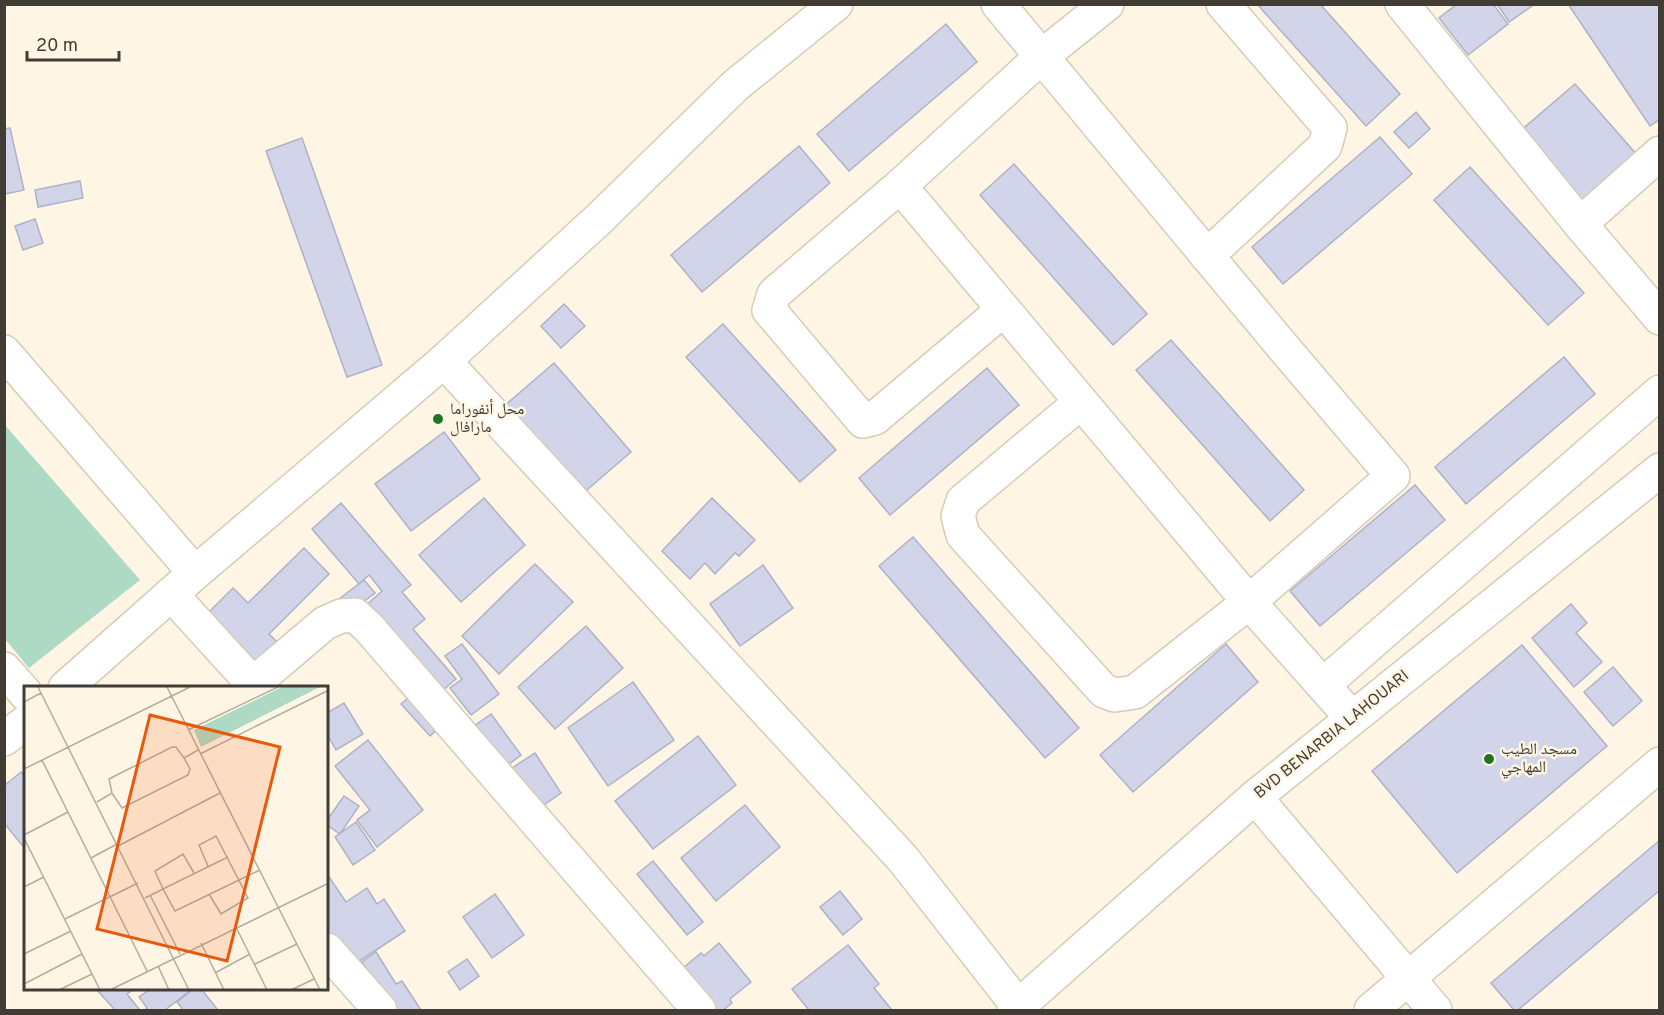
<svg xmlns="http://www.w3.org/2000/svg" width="1664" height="1015" font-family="Overpass,'Noto Naskh Arabic',sans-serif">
<rect width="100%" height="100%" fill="#fff5e4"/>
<polygon fill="#aed9c4" points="4,424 140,580 29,668 5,639"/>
<g fill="#d2d4ea" stroke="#afb1c7" stroke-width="1.5">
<polygon points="1257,4 1320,4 1400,94 1366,126"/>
<polygon points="1457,4 1493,4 1508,24 1468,55 1439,18"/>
<polygon points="1497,4 1535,4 1509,22"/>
<polygon points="1568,4 1660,4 1660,119 1650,126"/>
<polygon points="946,24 977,62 849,171 817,134"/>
<polygon points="1575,84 1638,156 1581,207 1518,133"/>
<polygon points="1416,112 1430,129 1409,148 1394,132"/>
<polygon points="10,128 24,190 5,194 4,129"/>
<polygon points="1380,137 1412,174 1283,284 1252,247"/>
<polygon points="302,138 382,365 347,377 266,151"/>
<polygon points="799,146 830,183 702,292 671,255"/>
<polygon points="1014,164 1147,314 1113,345 980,195"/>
<polygon points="1470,167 1584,293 1548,325 1434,200"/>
<polygon points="80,181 83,198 38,207 35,190"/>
<polygon points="35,219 43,243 23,250 15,226"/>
<polygon points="564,304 585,326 561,348 541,326"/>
<polygon points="723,324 836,450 800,482 686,357"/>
<polygon points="1171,340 1304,490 1270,521 1136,370"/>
<polygon points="1564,357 1595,394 1466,504 1435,467"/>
<polygon points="554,363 631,452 580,496 503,407"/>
<polygon points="987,368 1019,405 890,515 859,478"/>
<polygon points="444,432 480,479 411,531 375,484"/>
<polygon points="1415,485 1445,520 1320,626 1290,591"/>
<polygon points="484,498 525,545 461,602 419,555"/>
<polygon points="712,498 755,540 739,556 735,553 715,574 705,563 690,579 662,551"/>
<polygon points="341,503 411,585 402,592 425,619 413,629 456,679 442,691 459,711 430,736 401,704 415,692 351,619 382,591 369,575 359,584 312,529"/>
<polygon points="913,537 1079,728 1045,758 879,566"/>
<polygon points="304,548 329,574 269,634 281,646 252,675 199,622 233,588 248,603"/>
<polygon points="535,564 573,602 499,674 462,636"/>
<polygon points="763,565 793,608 740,646 710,604"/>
<polygon points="364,580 375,593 340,619 330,606"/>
<polygon points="1571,604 1587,623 1576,633 1602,662 1574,687 1532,638"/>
<polygon points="586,626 623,668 555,729 518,687"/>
<polygon points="462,644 499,694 471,715 450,688 462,679 445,656"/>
<polygon points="1226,644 1258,682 1133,792 1100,755"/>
<polygon points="1522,645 1607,746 1457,873 1372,771"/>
<polygon points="1613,667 1642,701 1613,726 1584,692"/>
<polygon points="633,682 674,740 608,786 568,728"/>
<polygon points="344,703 363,734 336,750 327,734 327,713"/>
<polygon points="491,714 521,755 489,779 459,737"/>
<polygon points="698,736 736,785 653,849 615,801"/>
<polygon points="368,740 423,810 377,847 357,820 370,810 335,766"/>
<polygon points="535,753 561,793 522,820 495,779"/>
<polygon points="21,772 26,778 26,850 4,823 4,786"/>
<polygon points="344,796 359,806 340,834 327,825 327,820"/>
<polygon points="745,805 780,847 716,901 681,858"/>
<polygon points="356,822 375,850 353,865 335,837"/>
<polygon points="1660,840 1660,890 1518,1010 1514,1010 1491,983"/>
<polygon points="653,861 703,922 687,935 637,874"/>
<polygon points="327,874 346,902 367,888 377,904 384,899 405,931 355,964 327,948"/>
<polygon points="840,891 862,919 843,935 820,907"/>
<polygon points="495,894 524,935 492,958 463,917"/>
<polygon points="719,943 751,982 730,999 732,1003 723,1010 687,1010 665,983 701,953 704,956"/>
<polygon points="848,945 879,984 874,988 892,1010 809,1010 792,989"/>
<polygon points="376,952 396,984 402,981 421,1010 372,1010 384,996 362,962"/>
<polygon points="467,959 479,976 460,990 448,972"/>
<polygon points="97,990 133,990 127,994 139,1009 137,1010 115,1010"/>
<polygon points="149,990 191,990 165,1010 144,1010 147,1008 139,997"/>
<polygon points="192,990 202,990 218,1010 183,1010 177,1002"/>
</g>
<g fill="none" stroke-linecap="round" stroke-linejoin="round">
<defs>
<g id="minor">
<polyline points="998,4 1283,347 1393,476 1249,602 1352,718"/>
<polyline points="1402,4 1580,224 1660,318"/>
<polyline points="900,186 1249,602 1135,692 1115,695 1104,691 963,535 958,516 963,501 1081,402"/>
<polyline points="1580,224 1660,153"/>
<polyline points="1207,256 1325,146 1330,128 1223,4"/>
<polyline points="1003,310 875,418 863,421 769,310 774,294 900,186 1041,57 1107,4"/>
<polyline points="4,352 195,573"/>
<polyline points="444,361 903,859 1018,1006"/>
<polyline points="171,594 253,684 325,623 341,616 355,615 369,628 699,1010"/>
<polyline points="4,669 26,694"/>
<polyline points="1323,685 1660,392"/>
<polyline points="1255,797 1435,1010"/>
<polyline points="327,950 380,1010"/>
<polyline points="1014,1010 1255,797 1660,470"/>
<polyline points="1371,1010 1660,764"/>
</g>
<g id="major">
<polyline points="65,688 195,573 444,361 600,218 736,85 836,4"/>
<polyline points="4,739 26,722"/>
</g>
</defs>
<use href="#minor" stroke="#d6cbb6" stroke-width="36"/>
<use href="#major" stroke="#d6cbb6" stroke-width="36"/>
<use href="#minor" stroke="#fff" stroke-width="33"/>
<use href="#major" stroke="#fff" stroke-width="33"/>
</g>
<g fill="#1f7522" stroke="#fff5e4" stroke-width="2">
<circle cx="438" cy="419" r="6"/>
<circle cx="1489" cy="759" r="6"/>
</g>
<g text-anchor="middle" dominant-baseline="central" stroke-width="5" stroke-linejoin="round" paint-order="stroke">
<g font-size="16" fill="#413c34" stroke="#fff5e4" text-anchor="start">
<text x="450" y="410">محل أنفوراما<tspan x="450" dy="18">مارافال</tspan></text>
<text x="1501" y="750">مسجد الطيب<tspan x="1501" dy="18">المهاجي</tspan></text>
</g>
<g font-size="16" fill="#413c34" stroke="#fff5e4">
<text transform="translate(1332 735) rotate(-39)">BVD BENARBIA LAHOUARI</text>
</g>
</g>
<g transform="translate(24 686)">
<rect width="304" height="304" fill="#fff5e4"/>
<path d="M 258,1 L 296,1 L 177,61 L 170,44 Z" fill="#aed9c4"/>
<path fill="none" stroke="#b3ab9e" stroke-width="1.5" d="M 14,1 L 165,304M 143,1 L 296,304M 0,16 L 17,7M 164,44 L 254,1M 176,68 L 305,4M 18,74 L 123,285M 0,83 L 166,1M 88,107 L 85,93 L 148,61 L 152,61 L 160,72M 73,116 L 88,107 L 98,122 L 164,89 L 166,83 L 160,72 L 174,64M 0,149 L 44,126M 0,152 L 76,304M 94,160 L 196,107M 67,172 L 93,158M 184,180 L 175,159 L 192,150 L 224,212 L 197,228 L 185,208M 170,187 L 159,168 L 131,185 L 139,203 L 204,171M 0,201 L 20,191M 126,209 L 156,268M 121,212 L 139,203 L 151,225 L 236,184M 41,233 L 114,197M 212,241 L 243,304M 177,257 L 200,304M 0,268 L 47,245M 231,278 L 273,258M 134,280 L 145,304M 191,287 L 226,268M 0,298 L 58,268M 35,304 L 68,288M 86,304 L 305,197M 267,304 L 290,293"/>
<path fill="#e8590c" fill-opacity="0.15" stroke="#e8590c" stroke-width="3" d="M 126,29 L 256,61 L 203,275 L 73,243 Z"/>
<rect width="304" height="304" fill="none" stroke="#413c34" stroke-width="3"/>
</g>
<rect width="1664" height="1015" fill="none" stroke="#413c34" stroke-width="12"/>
<path d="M27 51v9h92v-9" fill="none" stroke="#413c34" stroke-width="3"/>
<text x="36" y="51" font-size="18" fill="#413c34" stroke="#fff5e4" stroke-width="4.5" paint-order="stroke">20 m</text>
</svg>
